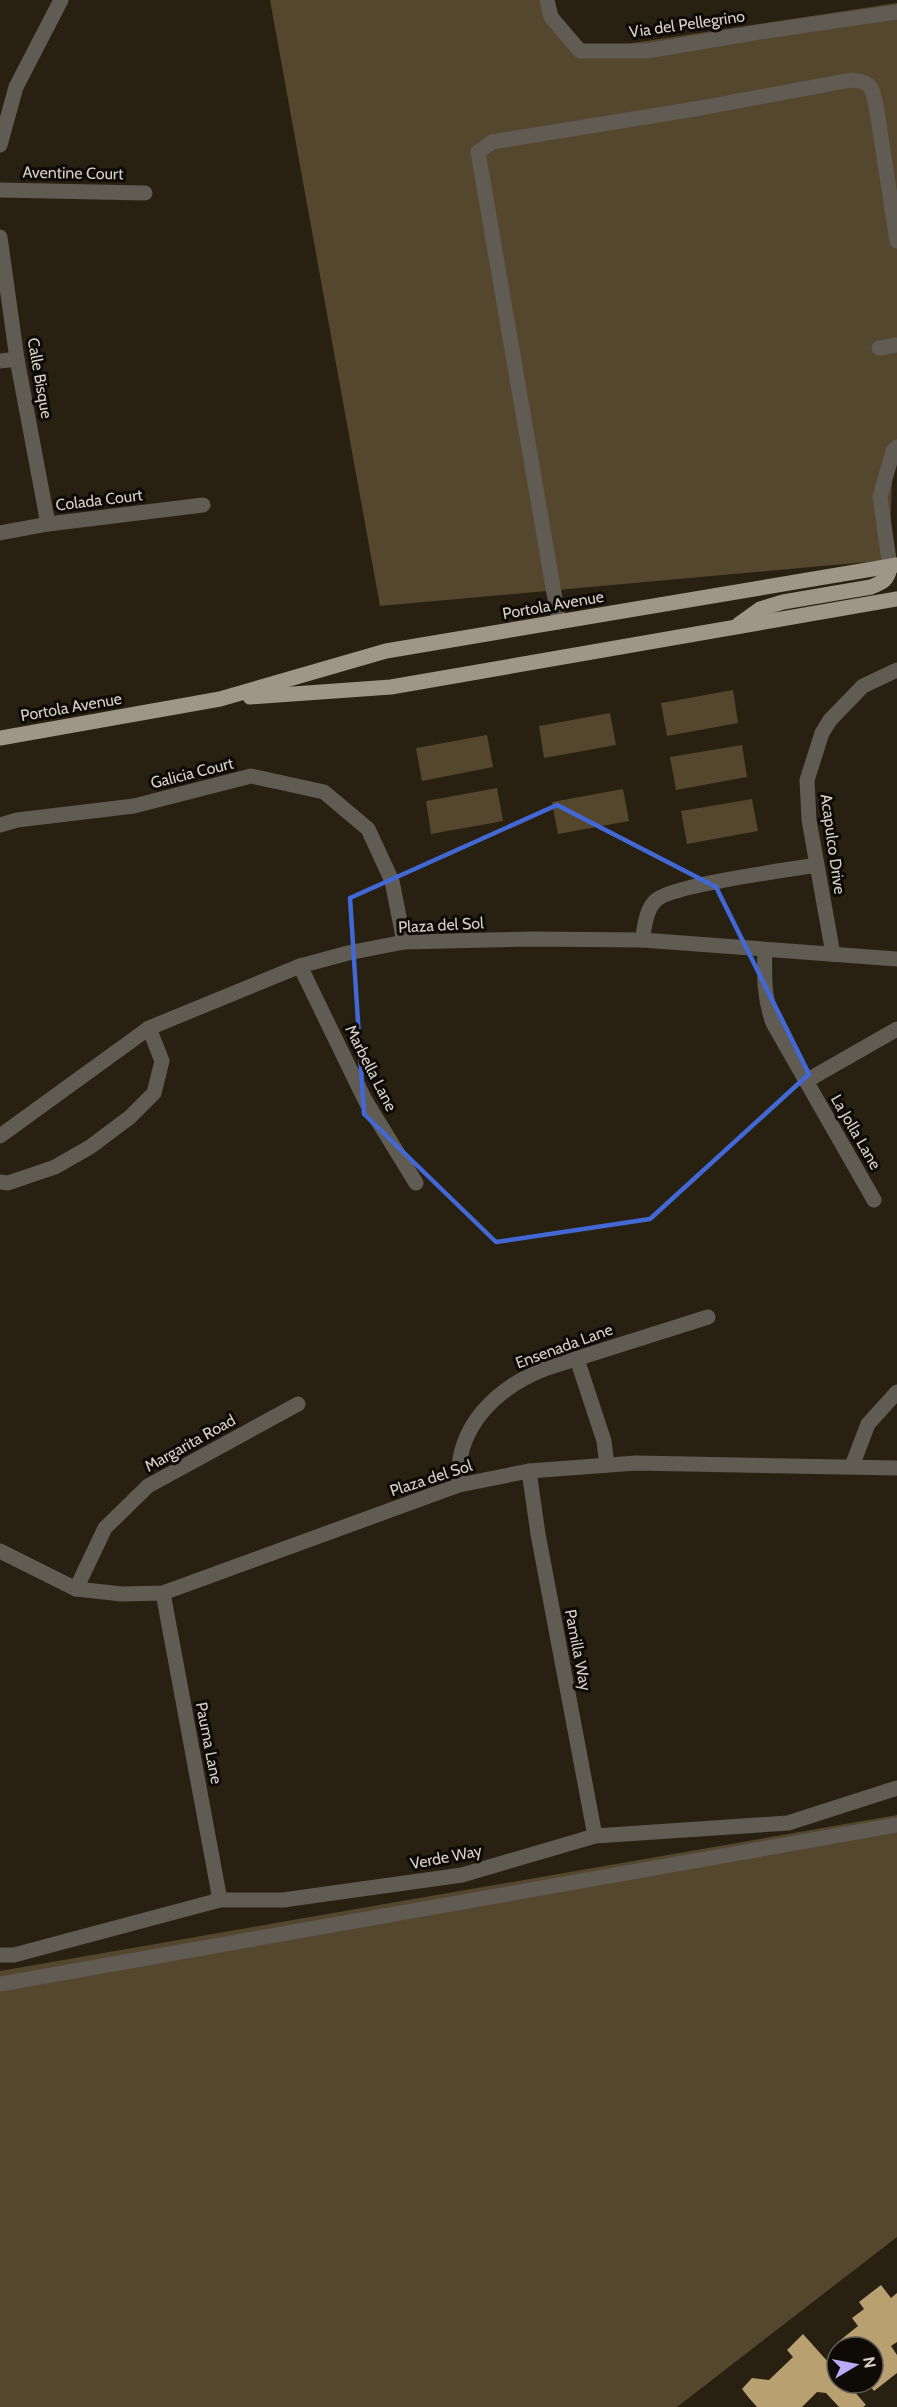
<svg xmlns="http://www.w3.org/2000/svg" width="897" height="2407" font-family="Cabin,sans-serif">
<rect width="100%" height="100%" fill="#282011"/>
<g fill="#55472e">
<polygon points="270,0 548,0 580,51 897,3 897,447 893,452 889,560 380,606"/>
<polygon points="733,690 738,723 667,736 661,703"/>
<polygon points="610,713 616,745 544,758 539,726"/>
<polygon points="487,735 493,767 422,781 416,748"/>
<polygon points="742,745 747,777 676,790 670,757"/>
<polygon points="497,788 503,821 431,834 426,801"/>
<polygon points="623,789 629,821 558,834 552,802"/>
<polygon points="752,799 758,831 687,844 681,811"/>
<polygon points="897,1815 897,2237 677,2407 0,2407 0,1971"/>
</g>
<g fill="#b9a071">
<polygon points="881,2285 891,2298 897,2293 897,2342 891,2346 897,2355 897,2373 874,2391 868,2383 873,2383 873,2347 842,2347 838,2342 858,2326 852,2318 864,2309 859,2302"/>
<polygon points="803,2334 837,2372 837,2383 847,2383 866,2405 863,2407 839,2407 826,2393 817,2392 802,2407 757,2407 749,2398 742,2389 752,2378 769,2380 793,2357 787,2350"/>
</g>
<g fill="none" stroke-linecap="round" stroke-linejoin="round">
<g stroke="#605c54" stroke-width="15">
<polyline points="547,0 551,17 580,51 647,51 759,32 897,12"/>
<polyline points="0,145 16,87 61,0"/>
<polyline points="0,190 145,193"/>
<polyline points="0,237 17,359 48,524"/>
<polyline points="879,348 897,345"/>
<polyline points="0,361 17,359"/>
<polyline points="0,533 48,524 203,505"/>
<polyline points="890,567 880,497 893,451 897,447"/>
<path d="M 559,622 L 478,152 L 492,142 L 701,108 L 851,80 C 872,82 871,86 876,105 L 897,241"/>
<polyline points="0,825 17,820 134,806 251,776 324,792 368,829 392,881 404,942"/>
<path d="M 642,940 C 645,927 645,912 655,901 C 670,885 788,870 816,865"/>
<path d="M 765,950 C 764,976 764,998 773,1023 L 874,1200"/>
<polyline points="833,954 809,820 807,780 822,733 830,720 863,686 897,670"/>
<polyline points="300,966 365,1100 416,1183"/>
<polyline points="806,1081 897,1029"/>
<polyline points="0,1136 149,1028 300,966 348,953 404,942 532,939 642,940 897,959"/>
<polyline points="0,1182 8,1183 55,1167 90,1147 130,1117 154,1093 162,1061 149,1028"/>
<polyline points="577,1359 604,1441 607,1465"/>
<polyline points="852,1466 868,1424 897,1392"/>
<polyline points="529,1471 538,1534 595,1836"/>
<path d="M 459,1485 C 454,1427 497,1387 547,1368 L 708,1317"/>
<polyline points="0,1551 76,1589 122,1594 163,1593 459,1485 529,1471 636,1463 897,1468"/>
<polyline points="76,1589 105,1528 148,1486 298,1404"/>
<polyline points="163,1593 220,1900"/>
<polyline points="0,1955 14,1955 220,1900 283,1900 462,1875 595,1836 788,1823 897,1788"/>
<polyline points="0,1984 897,1825"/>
</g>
<g stroke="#9f9687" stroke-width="15">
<path d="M 739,624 L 760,609 L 783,602 L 871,587 C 883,582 888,580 890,567"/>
<polyline points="250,697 391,687 897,599"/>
<polyline points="0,738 220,699 386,651 897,565"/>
</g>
</g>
<path fill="none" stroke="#4268d5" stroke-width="4.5" stroke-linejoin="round" d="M 557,805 L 716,887 L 809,1074 L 650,1219 L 496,1242 L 364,1114 L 350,898 Z"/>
<g text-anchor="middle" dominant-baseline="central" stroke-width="6" stroke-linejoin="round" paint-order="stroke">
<g font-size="16" fill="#d6d1c8" stroke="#0e0a05">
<text transform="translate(687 24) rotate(-8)">Via del Pellegrino</text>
<text transform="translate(73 173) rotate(1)">Aventine Court</text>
<text transform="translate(40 378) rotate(80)">Calle Bisque</text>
<text transform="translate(99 500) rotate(-7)">Colada Court</text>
<text transform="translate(553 605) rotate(-10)">Portola Avenue</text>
<text transform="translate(71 707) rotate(-10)">Portola Avenue</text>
<text transform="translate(192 773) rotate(-14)">Galicia Court</text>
<text transform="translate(833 844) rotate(82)">Acapulco Drive</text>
<text transform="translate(441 925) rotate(-3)">Plaza del Sol</text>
<text transform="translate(371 1068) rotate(63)">Marbella Lane</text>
<text transform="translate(856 1132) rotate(60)">La Jolla Lane</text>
<text transform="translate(564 1346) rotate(-20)">Ensenada Lane</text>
<text transform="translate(190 1443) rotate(-29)">Margarita Road</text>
<text transform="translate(431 1478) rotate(-18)">Plaza del Sol</text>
<text transform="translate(578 1650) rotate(79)">Pamilla Way</text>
<text transform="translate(209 1743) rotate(79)">Pauma Lane</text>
<text transform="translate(446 1857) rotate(-11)">Verde Way</text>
</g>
</g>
<g transform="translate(855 2365) rotate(80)"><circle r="28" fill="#0e0a05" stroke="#5e5a53" stroke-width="1.5"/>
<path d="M0-4.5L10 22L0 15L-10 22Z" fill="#b9abf7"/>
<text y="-9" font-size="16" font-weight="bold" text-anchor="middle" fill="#d6d1c8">N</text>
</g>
</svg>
